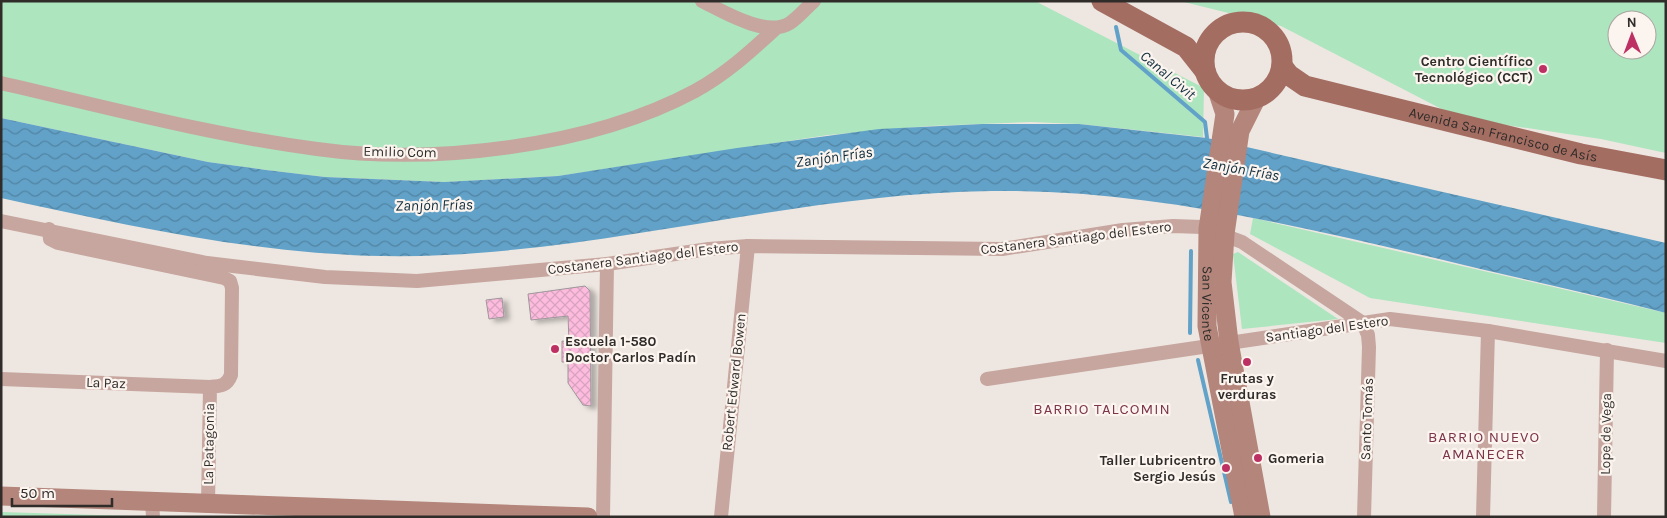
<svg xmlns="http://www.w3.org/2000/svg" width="1667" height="518" font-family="Karla,sans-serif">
<defs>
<pattern id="water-waves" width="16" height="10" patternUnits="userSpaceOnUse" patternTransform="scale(1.25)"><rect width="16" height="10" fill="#62a2c8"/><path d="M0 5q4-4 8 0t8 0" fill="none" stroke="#5184a3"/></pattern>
<pattern id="building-cross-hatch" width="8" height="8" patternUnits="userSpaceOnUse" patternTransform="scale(1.25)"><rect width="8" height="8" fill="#fdbcde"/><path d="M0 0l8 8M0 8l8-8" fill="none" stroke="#d9a2bf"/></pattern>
<filter id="shadow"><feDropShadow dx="5.5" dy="3" stdDeviation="2.5" flood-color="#0004"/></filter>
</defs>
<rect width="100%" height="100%" fill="#eee7e1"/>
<g fill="#ace5be" fill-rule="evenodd">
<polygon points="1,1 1035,1 1204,88 1203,137 1079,124 1031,122 929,126 828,135 558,176 444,182 325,177 266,170 208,162 1,118"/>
<path d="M 1180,1 L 1666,1 L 1666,153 L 1601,139 L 1459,118 L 1281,26 ZM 1617,20 L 1647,20 L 1647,50 L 1617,50 Z"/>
<polygon points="1253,218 1666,313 1666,343 1370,298 1250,234"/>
<polygon points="1238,252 1338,319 1242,329 1233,254"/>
<polygon points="1,512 130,516 132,517 1,517"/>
</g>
<path fill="url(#water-waves)" d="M 1,118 L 208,162 L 266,170 L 325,177 L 444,182 L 558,176 L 737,148 L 879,129 L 982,124 L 1079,124 L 1207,138 L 1666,243 L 1666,313 C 1589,293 1512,277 1435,258 C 1289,224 1142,189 992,191 C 808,193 629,246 445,255 C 294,263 148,230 1,198 Z"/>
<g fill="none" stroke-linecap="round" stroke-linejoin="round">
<g stroke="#62a2c8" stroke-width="4">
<polyline points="1116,27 1121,50 1205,122 1207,138"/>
<polyline points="1190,333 1191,251"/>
<polyline points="1198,360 1231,502"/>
</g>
</g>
<g fill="url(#building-cross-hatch)" stroke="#9e969a" filter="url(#shadow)">
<polygon points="585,286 590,291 591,406 583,405 568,383 568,362 562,362 562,341 569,342 568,316 531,320 528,294"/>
<polygon points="502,298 504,317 489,319 486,300"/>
</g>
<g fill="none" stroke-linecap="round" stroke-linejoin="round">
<g stroke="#c6a69f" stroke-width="14">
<path d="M 702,1 C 724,12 767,38 790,23 C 799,17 806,8 814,1"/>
<path d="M 1,83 C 106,107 210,135 317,149 C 433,165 591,147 695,91 C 726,74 750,52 775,29"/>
<polyline points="1,221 207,263 325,277 417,281 607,264 709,249 748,246 1002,249 1123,230 1173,226 1202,227 1242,242 1363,323"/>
<path d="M 49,229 L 50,239 L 58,243 L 224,278 L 230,281 L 232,288 L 231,375 C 227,386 220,386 210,387 L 208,504"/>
<polyline points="1363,323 1368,335 1369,347 1364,517"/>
<polyline points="1,379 210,387"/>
<polyline points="987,379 1390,319 1488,331 1666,361"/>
<polyline points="152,501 153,517"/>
<polyline points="603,517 607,264"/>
<polyline points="721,517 748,246"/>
<polyline points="1483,517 1488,331"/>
<polyline points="1604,517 1607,350"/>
</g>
<g stroke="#b3857b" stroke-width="19">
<path id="s1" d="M 1217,90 L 1225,114 L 1208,229 L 1207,326 L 1244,517"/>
<polyline points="1257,97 1240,131 1225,234 1222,282 1229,342 1261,517"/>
<polyline points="1,496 588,517"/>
</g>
<g stroke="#a46d62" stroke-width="21">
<polyline points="1102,1 1186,47 1205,71"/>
<circle cx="1243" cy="61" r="39"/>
<path id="s2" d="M 1282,66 L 1289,75 L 1305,86 L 1581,154 L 1666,170"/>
</g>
</g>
<g fill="#bd3063" stroke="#fcf4ee" stroke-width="2">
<circle cx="1543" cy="69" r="5"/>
<circle cx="555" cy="349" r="5"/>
<circle cx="1247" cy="362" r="5"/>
<circle cx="1258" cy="458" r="5"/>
<circle cx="1226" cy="468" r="5"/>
</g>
<g text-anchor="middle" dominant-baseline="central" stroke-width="4.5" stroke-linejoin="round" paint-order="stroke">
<g font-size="14" font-weight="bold" fill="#2f2c2a" stroke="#fcf4ee" text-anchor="end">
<text x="1533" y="61">Centro Científico<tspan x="1533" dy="16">Tecnológico (CCT)</tspan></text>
<text x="565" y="341" text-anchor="start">Escuela 1-580<tspan x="565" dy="16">Doctor Carlos Padín</tspan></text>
<text x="1247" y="378" text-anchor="middle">Frutas y<tspan x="1247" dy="16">verduras</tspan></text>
<text x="1268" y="458" text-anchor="start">Gomeria</text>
<text x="1216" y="460">Taller Lubricentro<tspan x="1216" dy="16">Sergio Jesús</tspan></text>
</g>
<g font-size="14" fill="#2f2c2a" stroke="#fcf4ee">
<text stroke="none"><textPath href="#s2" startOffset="235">Avenida San Francisco de Asís</textPath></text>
<text transform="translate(400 152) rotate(1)">Emilio Com</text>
<text transform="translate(1076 238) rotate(-7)">Costanera Santiago del Estero</text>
<text transform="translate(643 258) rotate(-7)">Costanera Santiago del Estero</text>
<text stroke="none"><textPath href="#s1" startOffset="216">San Vicente</textPath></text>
<text transform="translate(1327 329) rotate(-8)">Santiago del Estero</text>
<text transform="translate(734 382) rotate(-84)">Robert Edward Bowen</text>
<text transform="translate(106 383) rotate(2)">La Paz</text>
<text transform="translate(1367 419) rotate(-88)">Santo Tomás</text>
<text transform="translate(1606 434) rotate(-89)">Lope de Vega</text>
<text transform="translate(209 444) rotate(-89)">La Patagonia</text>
</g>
<g font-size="15" font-style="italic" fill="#0f2d3e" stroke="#fcf4ee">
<text transform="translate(1168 75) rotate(40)">Canal Civit</text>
<text transform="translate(834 157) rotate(-8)">Zanjón Frías</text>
<text transform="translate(1241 169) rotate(10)">Zanjón Frías</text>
<text transform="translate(434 205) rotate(-1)">Zanjón Frías</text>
</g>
<g font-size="15" letter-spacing="1" fill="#7c354a" stroke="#fcf4ee">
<text x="1102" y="409">BARRIO TALCOMIN</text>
<text x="1484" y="437">BARRIO NUEVO<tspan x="1484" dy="17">AMANECER</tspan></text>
</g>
</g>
<rect width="1667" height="518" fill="none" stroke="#2f2c2a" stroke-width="5"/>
<g transform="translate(1632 35) rotate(359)"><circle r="24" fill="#fcf4ee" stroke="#aaa4a0"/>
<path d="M0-4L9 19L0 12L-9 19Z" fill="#bd3063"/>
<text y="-8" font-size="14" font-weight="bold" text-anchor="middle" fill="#2f2c2a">N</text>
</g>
<path d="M12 498v8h100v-8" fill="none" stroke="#2f2c2a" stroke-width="2.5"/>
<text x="20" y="498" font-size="15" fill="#2f2c2a" stroke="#fcf4ee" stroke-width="4" paint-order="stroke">50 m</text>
</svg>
